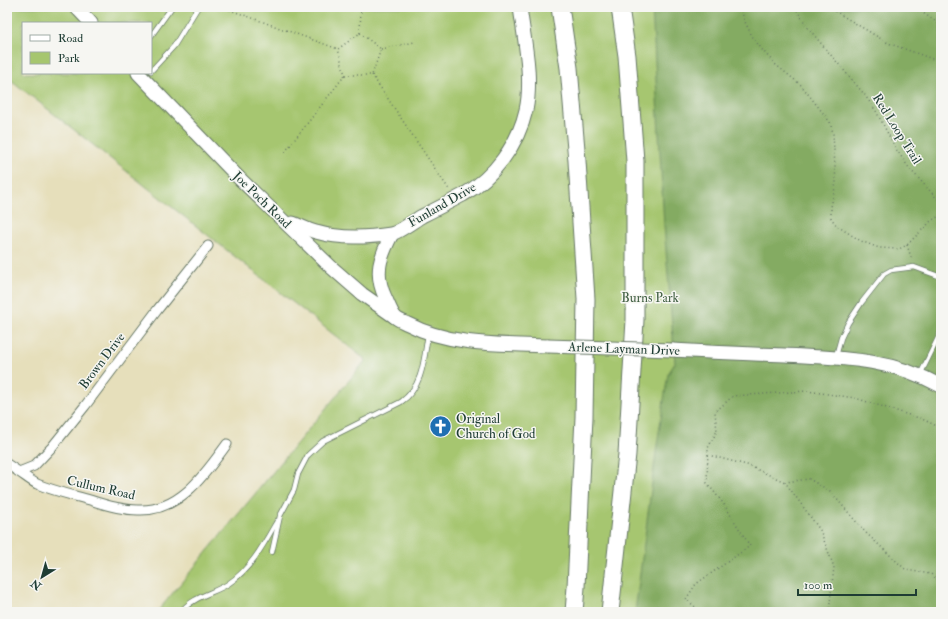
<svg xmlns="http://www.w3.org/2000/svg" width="948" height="619" font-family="'IM FELL Double Pica',serif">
<rect width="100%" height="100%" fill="#f6f6f2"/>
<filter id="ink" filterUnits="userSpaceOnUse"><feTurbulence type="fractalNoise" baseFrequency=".025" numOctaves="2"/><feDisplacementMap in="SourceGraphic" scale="8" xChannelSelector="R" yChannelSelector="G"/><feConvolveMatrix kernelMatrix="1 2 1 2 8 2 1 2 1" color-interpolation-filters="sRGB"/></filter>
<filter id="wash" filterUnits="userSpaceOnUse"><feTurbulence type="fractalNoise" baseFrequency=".012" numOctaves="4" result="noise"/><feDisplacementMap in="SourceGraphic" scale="16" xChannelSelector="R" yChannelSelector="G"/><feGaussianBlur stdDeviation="0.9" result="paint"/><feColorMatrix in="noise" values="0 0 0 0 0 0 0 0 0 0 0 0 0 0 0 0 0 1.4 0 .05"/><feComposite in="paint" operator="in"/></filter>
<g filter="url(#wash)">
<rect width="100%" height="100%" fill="#e6dfbb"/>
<path fill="#a6c66f" stroke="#628252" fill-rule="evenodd" d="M 7,7 L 941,7 L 941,612 L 157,612 L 366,360 L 7,77 ZM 23,23 L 151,23 L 151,73 L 23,73 Z"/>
<polygon fill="#84ab62" stroke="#52744b" points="652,7 941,7 941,612 635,612 657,445 668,374 675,363 664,225"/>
</g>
<g filter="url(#ink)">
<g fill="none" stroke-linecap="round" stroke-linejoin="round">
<defs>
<g id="lane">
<polyline points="151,36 172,7"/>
<polyline points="151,71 174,46 198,7"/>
<polyline points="836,356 841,338 848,323 862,302 884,274 891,270 914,267 941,277"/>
<polyline points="920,375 941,332"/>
<path d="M 272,552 L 280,516 L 294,490 L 298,474 L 308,455 L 323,441 L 401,402 C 423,387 424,359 428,334"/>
<path d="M 181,612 C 192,597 214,593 228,584 C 251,569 264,544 277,521"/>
</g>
<g id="street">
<polyline points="7,464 19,472 34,466 52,447 85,406 158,309 208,246"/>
<path d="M 19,472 C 25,476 31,481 37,484 C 54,491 72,495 90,500 C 105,505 122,510 138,510 C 180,512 205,474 227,444"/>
</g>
<g id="secondary">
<polyline points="76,7 91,23"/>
<polyline points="138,73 238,177 331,267 362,294 395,317"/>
<path d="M 289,226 L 293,223 C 301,226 308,230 316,232 C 340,239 366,238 391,234 C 398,233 415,220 422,216 C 436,209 450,202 463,195 C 494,177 518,145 526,110 C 533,78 524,39 520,7"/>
<path d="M 392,234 C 380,257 374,273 385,297 C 388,303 391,312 395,317 C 398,320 404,322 408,324 C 450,346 502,344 548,346"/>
<path d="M 672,350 C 709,352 747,354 785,355 C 840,358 891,358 941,386"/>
</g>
<g id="highway">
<polyline points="560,7 569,68 577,161 586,299 584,417 576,587 574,612"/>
<polyline points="610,612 627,454 635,320 635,161 627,56 620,7"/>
</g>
</defs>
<use href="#lane" stroke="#657663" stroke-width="6"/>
<use href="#street" stroke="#657663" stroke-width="11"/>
<use href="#secondary" stroke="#657663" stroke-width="15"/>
<use href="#highway" stroke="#657663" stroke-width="19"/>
<g stroke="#657663" stroke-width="1.5" stroke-dasharray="1 3" stroke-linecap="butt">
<polyline points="222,7 338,49"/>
<polyline points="741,7 744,20 752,36 763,51 776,65 801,85 830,122 833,133 836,183 831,207 831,218 837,226 861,241 879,248 899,249 907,245 931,221 941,215"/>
<polyline points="795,7 808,28 864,94 876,111 896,149 909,168 941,203"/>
<polyline points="828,7 888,43 941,62"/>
<polyline points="914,7 941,25"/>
<polygon points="360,33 381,49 372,75 345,75 338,49"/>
<polyline points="360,33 361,7"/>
<polyline points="381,49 415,42"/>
<polyline points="372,75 450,191"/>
<polyline points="285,152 345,75"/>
<polyline points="907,245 912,260"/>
<polyline points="708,455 747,465 785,482"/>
<polyline points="379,612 383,606"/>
<polyline points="701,612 686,599 696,584 750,546 723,503 707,483 708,448 717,431 715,412 733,396 807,391 855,398 922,419 941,428"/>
<polyline points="829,612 834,567 820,530 785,482 809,479 830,491 865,532 906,570 931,574 941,583"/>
</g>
<use href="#lane" stroke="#fff" stroke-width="4.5"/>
<use href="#street" stroke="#fff" stroke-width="9"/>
<use href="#secondary" stroke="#fff" stroke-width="13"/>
<use href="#highway" stroke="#fff" stroke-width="17"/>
<defs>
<polyline id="secondary-bridge" points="548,346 672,350"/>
</defs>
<use href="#secondary-bridge" stroke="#657663" stroke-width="15" stroke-linecap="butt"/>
<use href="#secondary-bridge" stroke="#fff" stroke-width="13"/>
</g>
</g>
<defs>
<symbol id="church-disc" viewBox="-11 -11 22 22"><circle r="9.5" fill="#1f6fb2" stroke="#f6f6f2"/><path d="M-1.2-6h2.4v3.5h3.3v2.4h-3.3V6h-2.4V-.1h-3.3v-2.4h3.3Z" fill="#fff"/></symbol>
</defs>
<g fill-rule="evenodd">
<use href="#church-disc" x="428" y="414" width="25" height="25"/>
</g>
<g text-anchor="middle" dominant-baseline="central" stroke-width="3" stroke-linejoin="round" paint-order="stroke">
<g font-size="13" fill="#1f3d34" stroke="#f6f6f2">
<text transform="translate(897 129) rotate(58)">Red Loop Trail</text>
<text transform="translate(262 200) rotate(44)">Joe Poch Road</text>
<text transform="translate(442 205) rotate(-30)">Funland Drive</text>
<text transform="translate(624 349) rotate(2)">Arlene Layman Drive</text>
<text transform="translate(102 361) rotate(-53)">Brown Drive</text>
<text transform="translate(101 488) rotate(13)">Cullum Road</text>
</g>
<g font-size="13" fill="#415f43" stroke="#f6f6f2">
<text x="650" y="298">Burns Park</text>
</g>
<g font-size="13" fill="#1f3d34" stroke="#f6f6f2" text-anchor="start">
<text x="456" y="419">Original<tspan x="456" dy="15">Church of God</tspan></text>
</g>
</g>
<rect width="948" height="619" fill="none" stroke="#f6f6f2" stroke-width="24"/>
<rect x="22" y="22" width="130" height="52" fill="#f6f6f2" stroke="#a0aca6"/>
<rect x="30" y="35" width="20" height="6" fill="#ffffff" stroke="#a0aca6"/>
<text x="58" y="42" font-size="12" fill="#1f3d34">Road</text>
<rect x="30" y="52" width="20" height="12" fill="#a6c66f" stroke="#a0aca6"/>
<text x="58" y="62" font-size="12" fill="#1f3d34">Park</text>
<g transform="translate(42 577) rotate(217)" stroke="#f6f6f2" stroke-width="3" paint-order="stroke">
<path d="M0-3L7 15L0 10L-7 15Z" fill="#1f3d34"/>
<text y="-6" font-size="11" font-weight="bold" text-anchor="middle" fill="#1f3d34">N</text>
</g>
<path d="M798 589v6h118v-6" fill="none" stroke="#1f3d34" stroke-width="2"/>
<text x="804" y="589" font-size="12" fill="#1f3d34" stroke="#f6f6f2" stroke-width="3" paint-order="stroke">100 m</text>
</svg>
